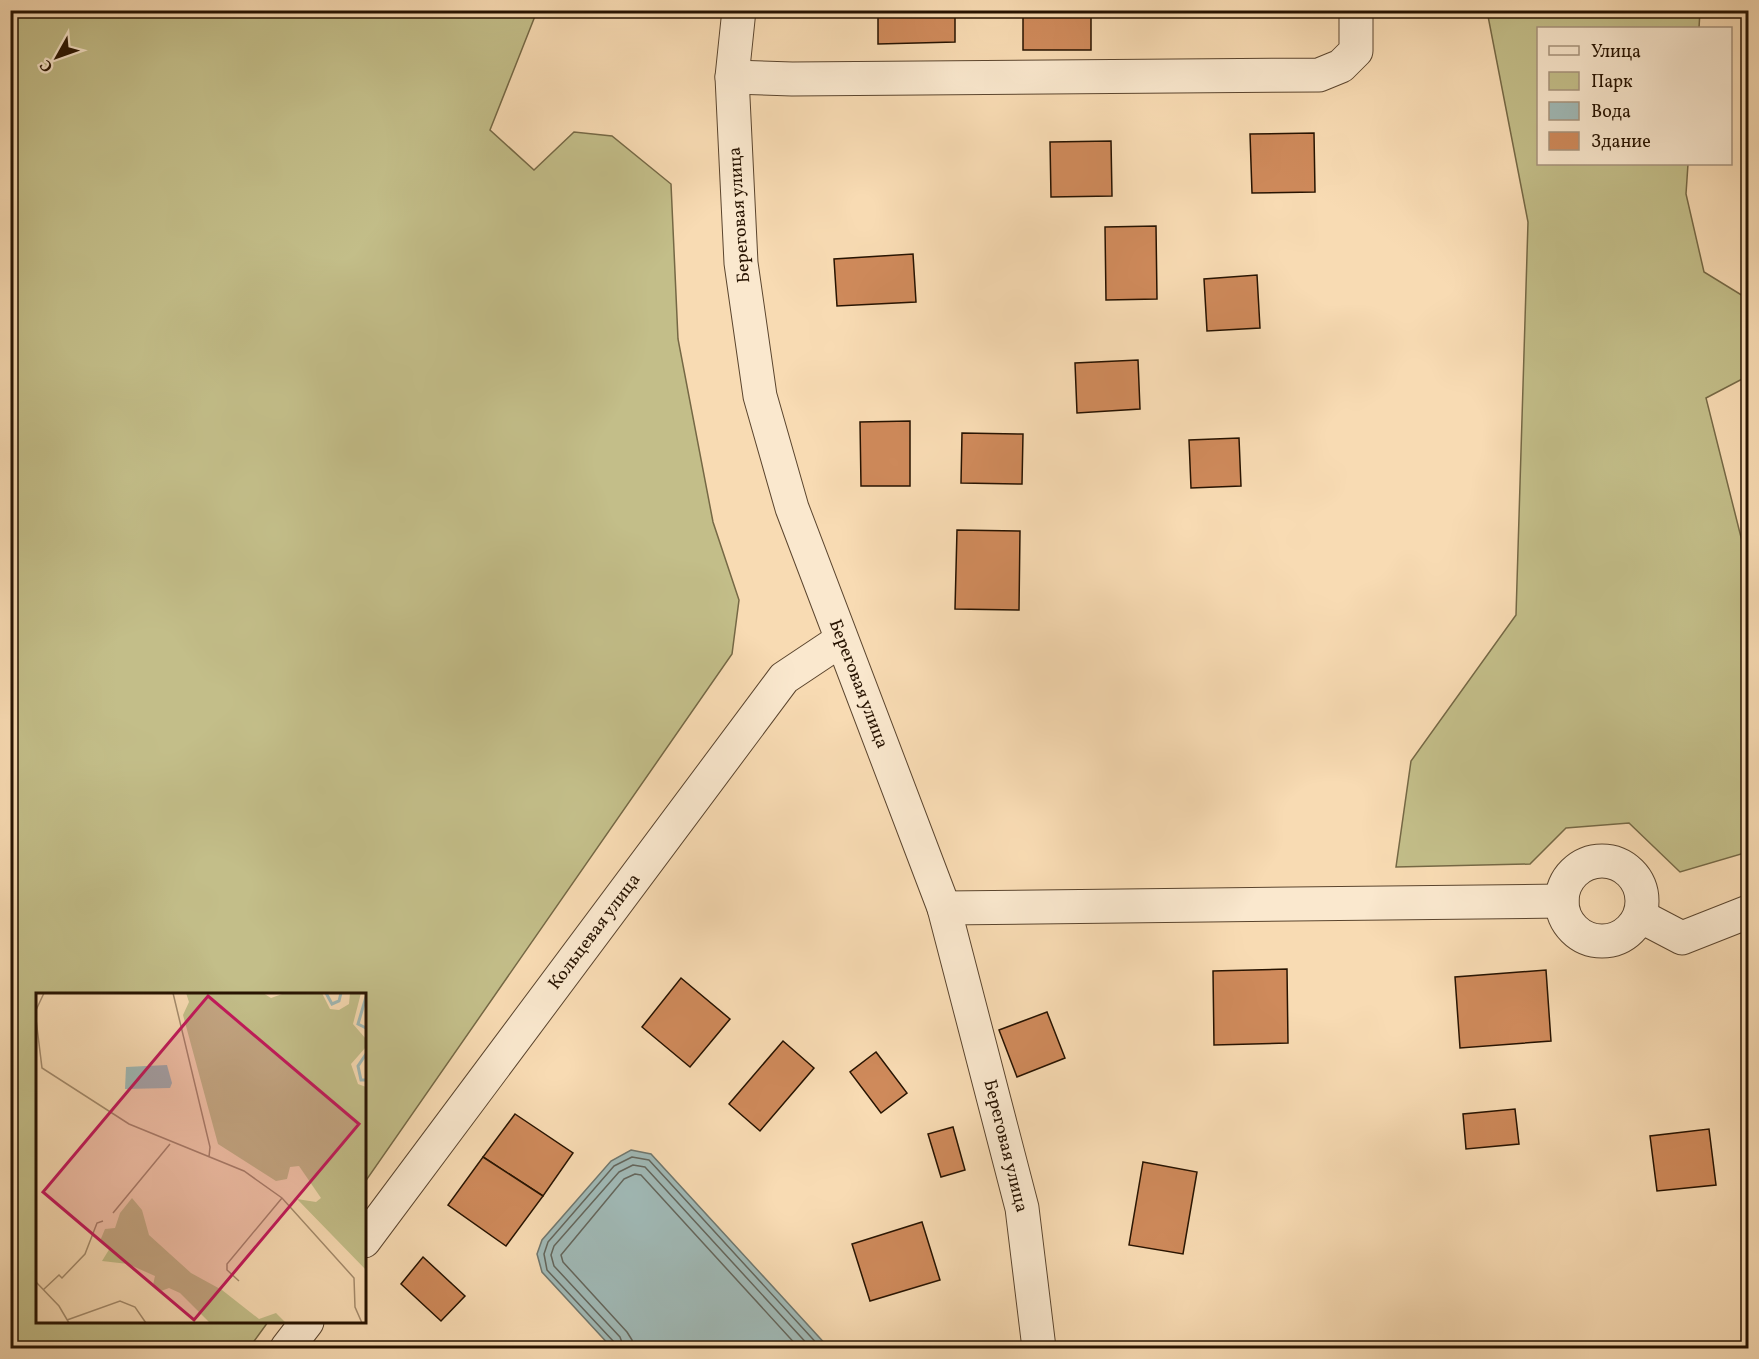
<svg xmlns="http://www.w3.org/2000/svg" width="1759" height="1359" font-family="Vollkorn,serif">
<rect width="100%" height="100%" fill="#f8dbb3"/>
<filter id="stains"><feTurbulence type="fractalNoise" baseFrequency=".00333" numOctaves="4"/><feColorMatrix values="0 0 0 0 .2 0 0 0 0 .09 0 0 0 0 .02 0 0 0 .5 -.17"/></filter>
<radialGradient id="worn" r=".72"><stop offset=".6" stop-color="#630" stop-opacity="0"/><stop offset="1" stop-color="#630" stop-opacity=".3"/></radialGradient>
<g fill="#c3be89" stroke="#756845" stroke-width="1.5">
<polygon points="10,11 537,11 490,130 534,170 574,132 612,136 671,184 678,339 713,522 739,600 732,654 365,1182 364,994 38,994 38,1322 268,1322 249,1348 11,1348"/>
<polygon points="1487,11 1700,11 1699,28 1538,28 1538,164 1688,164 1686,194 1704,272 1748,299 1748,376 1706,398 1748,565 1748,852 1680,872 1629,823 1566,828 1530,864 1396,867 1411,761 1516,615 1528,222"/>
</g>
<polygon fill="#a0b9b6" stroke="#70776e" stroke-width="1.5" points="631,1150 651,1154 829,1348 612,1348 542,1272 537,1254 542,1240 611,1161"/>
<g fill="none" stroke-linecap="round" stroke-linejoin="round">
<g stroke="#64665c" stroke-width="1.5">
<polyline points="616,1348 614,1342 547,1270 544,1254 548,1242 614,1166 632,1157 649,1160 821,1348"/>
<polyline points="624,1348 620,1337 554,1266 551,1255 554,1246 619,1172 633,1165 645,1167 811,1348"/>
<polyline points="633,1348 632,1340 627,1332 563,1262 561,1255 624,1179 635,1174 641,1175 799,1348"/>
</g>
</g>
<g fill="#cf8a5b" stroke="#271301" stroke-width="1.5">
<polygon points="878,10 955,10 955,42 878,44"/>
<rect x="1023" y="10" width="68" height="40"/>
<polygon points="1314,133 1315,192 1252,193 1250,134"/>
<polygon points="1111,141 1112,196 1051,197 1050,142"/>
<polygon points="1156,226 1157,299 1106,300 1105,227"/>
<polygon points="913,254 916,302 837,306 834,259"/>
<polygon points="1257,275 1260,328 1207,331 1204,279"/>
<polygon points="1138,360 1140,409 1077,413 1075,363"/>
<polygon points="910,421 910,486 861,486 860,422"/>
<polygon points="962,433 1023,434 1022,484 961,483"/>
<polygon points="1239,438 1241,486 1191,488 1189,440"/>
<polygon points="957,530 1020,531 1019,610 955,609"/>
<polygon points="1287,969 1288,1043 1214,1045 1213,971"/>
<polygon points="1546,970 1551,1041 1460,1048 1455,977"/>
<polygon points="681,978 730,1019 690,1067 642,1027"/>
<polygon points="1047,1012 1065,1058 1017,1077 999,1030"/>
<polygon points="783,1041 814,1068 760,1131 729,1104"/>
<polygon points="876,1052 907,1093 881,1113 850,1072"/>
<polygon points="1515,1109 1519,1144 1466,1149 1463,1114"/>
<polygon points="515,1114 573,1153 543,1196 483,1157"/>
<polygon points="953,1127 965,1170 941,1177 928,1134"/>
<polygon points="1709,1129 1716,1185 1657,1191 1650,1136"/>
<polygon points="483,1157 543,1196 506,1246 448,1205"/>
<polygon points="1143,1162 1197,1172 1183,1254 1129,1245"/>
<polygon points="922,1222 940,1280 870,1301 852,1244"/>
<polygon points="423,1257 465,1296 441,1321 401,1284"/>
</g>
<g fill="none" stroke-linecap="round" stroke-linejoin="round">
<defs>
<g id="minor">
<polyline points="739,10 732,77 741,263 760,396 792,508 944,908 1022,1208 1039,1348"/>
<polyline points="732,77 792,79 1319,75 1341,66 1356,51 1356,10"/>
<circle cx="1602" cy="901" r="40"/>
<polyline points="944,908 1562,901"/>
<polyline points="1640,916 1682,938 1748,912"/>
<polyline points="364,1241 784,678 841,640"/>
<polyline points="287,1348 307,1322"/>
</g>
</defs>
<use href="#minor" stroke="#5b452e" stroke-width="35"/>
<use href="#minor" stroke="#fae8ce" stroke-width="33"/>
</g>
<g text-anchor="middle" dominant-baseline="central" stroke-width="4.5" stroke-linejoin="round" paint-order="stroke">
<g font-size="18" fill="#271301" stroke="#fae8ce">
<text transform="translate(740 215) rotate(-94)">Береговая улица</text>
<text transform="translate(858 684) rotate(69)">Береговая улица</text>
<text transform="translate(595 932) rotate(-53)">Кольцевая улица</text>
<text transform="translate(1005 1146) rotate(76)">Береговая улица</text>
</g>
</g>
<g transform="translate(36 993)">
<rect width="330" height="330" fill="#f8dbb3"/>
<path d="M 150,0 L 227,0 L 235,5 L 249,0 L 286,0 L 294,16 L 303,17 L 313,11 L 314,0 L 325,0 L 317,31 L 330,46 L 330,54 L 315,71 L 322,91 L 330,94 L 330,277 L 261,206 L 280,209 L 285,205 L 263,173 L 254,174 L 251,186 L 240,188 L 182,151 L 147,22 L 153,9 ZM 96,205 L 106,217 L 113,242 L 155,280 L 186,297 L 223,326 L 240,320 L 250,330 L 174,330 L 144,300 L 133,295 L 125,298 L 117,292 L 119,283 L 92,271 L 66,268 L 74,255 L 64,248 L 69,236 L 79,235 L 84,220 Z" fill="#c3be89"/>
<path d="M 131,72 L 136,90 L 134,95 L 89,96 L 90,74 Z" fill="#a0b9b6"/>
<path fill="none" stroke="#a0b9b6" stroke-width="3" d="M 290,0 L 296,11 L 303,8 L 305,0M 330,4 L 322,31 L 330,35M 330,61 L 322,73 L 325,87 L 330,87"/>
<path fill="none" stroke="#a48b6c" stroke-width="1.5" d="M 137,0 L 174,154 L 173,164M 0,17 L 8,0M 0,26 L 6,75 L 93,131 L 208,178 L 246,205 L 318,285 L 319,314 L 326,330M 77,220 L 134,151M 203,288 L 191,277 L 191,271 L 246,205M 0,289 L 23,313 L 33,330M 7,297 L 23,282 L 26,285 L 49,261 L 61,230 L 67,228M 31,327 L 84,308 L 99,314 L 110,330"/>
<path fill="#c2185b" fill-opacity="0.15" stroke="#c2185b" stroke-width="3" d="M 172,3 L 323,131 L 158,327 L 7,199 Z"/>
<rect width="330" height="330" fill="none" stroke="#271301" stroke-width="3"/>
</g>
<rect width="1759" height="1359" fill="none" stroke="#f8dbb3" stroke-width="36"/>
<rect x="12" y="12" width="1735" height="1335" fill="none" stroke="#271301" stroke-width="3"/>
<rect x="18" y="18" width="1723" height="1323" fill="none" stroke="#271301" stroke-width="1.5"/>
<rect x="1537" y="27" width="195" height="138" fill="#fae8ce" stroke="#a6937c" stroke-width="1.5"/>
<rect x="1549" y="46" width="30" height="9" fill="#fae8ce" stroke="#a6937c" stroke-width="1.5"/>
<text x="1591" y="57" font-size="18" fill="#271301">Улица</text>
<rect x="1549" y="72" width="30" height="18" fill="#c3be89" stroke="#a6937c" stroke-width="1.5"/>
<text x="1591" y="87" font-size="18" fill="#271301">Парк</text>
<rect x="1549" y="102" width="30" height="18" fill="#a0b9b6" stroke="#a6937c" stroke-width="1.5"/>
<text x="1591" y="117" font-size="18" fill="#271301">Вода</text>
<rect x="1549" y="132" width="30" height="18" fill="#cf8a5b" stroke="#a6937c" stroke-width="1.5"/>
<text x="1591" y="147" font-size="18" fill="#271301">Здание</text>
<g transform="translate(57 57) rotate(230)" stroke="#fae8ce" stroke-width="4.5" paint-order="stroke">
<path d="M0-4.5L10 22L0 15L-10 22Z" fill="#271301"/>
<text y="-9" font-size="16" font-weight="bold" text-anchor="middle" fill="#271301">С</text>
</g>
<rect width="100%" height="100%" filter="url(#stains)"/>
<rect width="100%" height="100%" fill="url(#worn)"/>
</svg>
